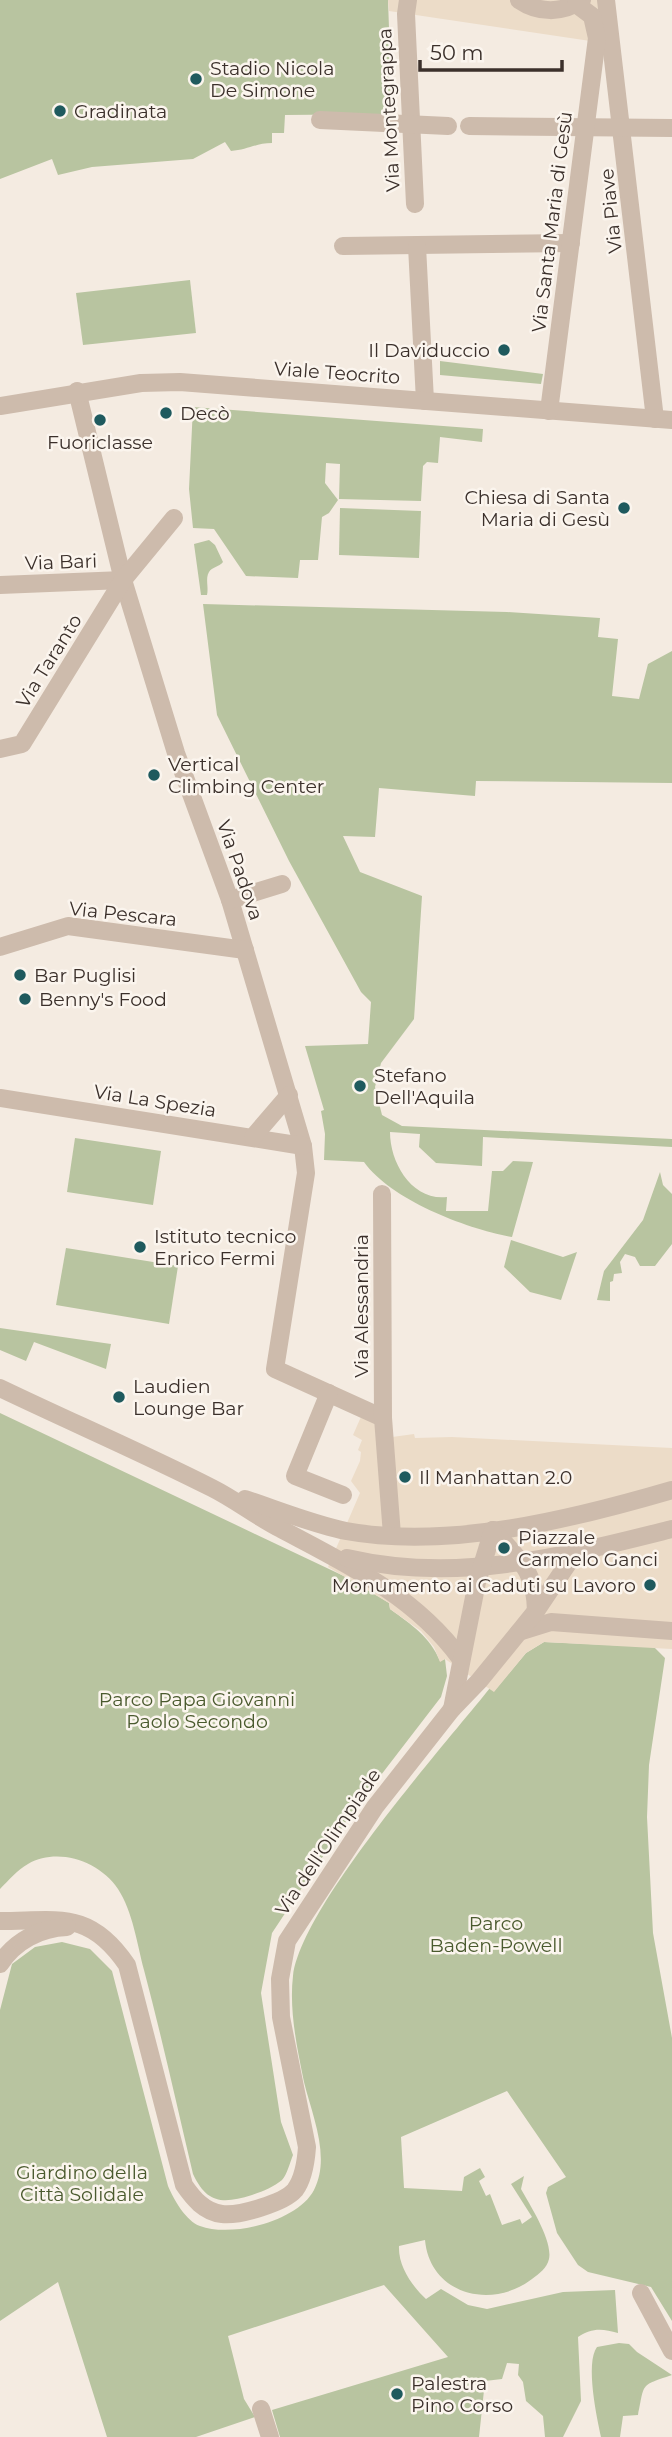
<svg xmlns="http://www.w3.org/2000/svg" width="672" height="2437" font-family="Montserrat,sans-serif">
<rect width="100%" height="100%" fill="#f4ebe1"/>
<g fill="#b8c4a0">
<path d="M 0,0 L 388,0 L 392,114 L 285,115 L 284,133 L 272,133 L 272,143 C 256,143 247,150 231,151 L 225,142 L 193,159 L 92,167 L 58,175 L 52,159 L 0,179 Z"/>
<polygon points="190,280 196,333 83,345 76,293"/>
<polygon points="440,361 543,374 541,384 440,375"/>
<polygon points="193,407 483,429 482,442 440,437 438,463 427,462 423,466 421,501 339,499 340,464 326,463 325,483 338,500 329,513 322,517 318,560 300,560 298,578 246,576 214,529 193,528 189,489"/>
<polygon points="340,508 421,511 419,558 339,555"/>
<path d="M 209,540 L 215,545 L 223,562 C 219,567 212,567 209,572 C 205,578 209,588 207,595 L 201,595 L 194,544 Z"/>
<path d="M 203,604 L 507,612 L 600,618 L 598,637 L 618,639 L 612,696 L 639,699 L 648,664 L 672,651 L 672,783 L 476,781 L 475,796 L 379,788 L 375,837 L 343,836 L 360,872 L 422,896 L 414,1019 L 381,1063 L 375,1087 L 382,1115 L 402,1126 L 672,1139 L 672,1147 L 483,1137 L 482,1166 L 436,1163 L 419,1147 L 420,1134 L 390,1132 C 390,1163 412,1201 447,1197 L 446,1211 L 488,1211 L 492,1171 L 503,1171 L 513,1161 L 533,1162 L 512,1237 C 467,1229 391,1200 364,1162 L 324,1160 L 325,1134 L 321,1111 L 324,1110 L 305,1046 L 368,1044 L 371,1002 L 361,992 L 289,861 L 217,715 Z"/>
<polygon points="75,1138 161,1151 153,1205 67,1192"/>
<polygon points="660,1172 663,1185 672,1194 672,1244 655,1266 640,1266 635,1257 625,1254 620,1262 622,1273 614,1274 613,1281 610,1282 610,1301 597,1300 604,1271 643,1220"/>
<polygon points="511,1240 563,1257 577,1252 561,1300 530,1292 504,1267"/>
<polygon points="66,1248 178,1266 169,1324 56,1305"/>
<polygon points="0,1328 111,1344 106,1369 34,1342 26,1361 0,1350"/>
<path d="M 0,1413 L 348,1578 L 389,1603 L 390,1609 C 412,1625 430,1637 440,1661 L 445,1659 L 447,1676 L 441,1697 L 351,1814 L 272,1933 L 261,1993 L 281,2122 L 293,2155 C 290,2162 287,2175 282,2180 C 274,2187 261,2192 252,2195 C 223,2204 207,2204 193,2174 C 177,2106 162,2038 144,1970 C 137,1944 133,1912 118,1889 C 99,1861 58,1847 28,1864 C 17,1870 9,1880 0,1889 Z"/>
<path d="M 544,1642 L 654,1647 L 665,1658 L 649,1765 L 647,1817 L 653,1933 L 672,2038 L 672,2321 L 651,2287 L 588,2272 L 578,2265 L 557,2233 L 546,2193 L 548,2187 L 566,2177 L 507,2091 L 401,2137 L 404,2188 L 462,2191 L 464,2177 L 480,2168 L 485,2177 L 479,2181 L 486,2196 L 490,2194 L 502,2225 L 520,2219 L 522,2224 L 532,2217 L 511,2184 L 524,2176 L 521,2189 C 530,2205 553,2241 549,2259 C 547,2268 539,2274 532,2279 C 492,2310 430,2295 425,2240 L 399,2246 C 398,2266 412,2286 426,2299 L 441,2289 L 468,2305 L 487,2309 L 563,2292 L 615,2290 L 618,2333 C 602,2328 591,2328 578,2337 L 581,2401 L 563,2437 L 545,2437 L 543,2416 L 526,2401 L 523,2382 L 518,2375 L 519,2364 L 507,2363 L 502,2379 L 485,2381 L 479,2437 L 280,2437 L 272,2410 L 448,2357 L 384,2285 L 228,2336 L 244,2399 L 255,2417 L 196,2437 L 107,2437 L 58,2282 L 0,2321 L 0,2010 L 12,1964 L 35,1947 L 62,1942 L 90,1949 L 112,1971 L 168,2186 C 174,2200 186,2221 200,2226 C 232,2238 298,2221 314,2190 C 331,2157 312,2115 304,2082 C 297,2048 289,2010 293,1976 C 301,1907 442,1748 490,1688 L 494,1691 L 526,1653 Z"/>
<path d="M 619,2343 L 629,2344 L 637,2352 L 672,2375 C 639,2386 645,2383 638,2415 L 623,2416 L 620,2437 L 601,2437 C 597,2418 585,2363 597,2347 Z"/>
</g>
<g fill="#ecdcc8">
<polygon points="388,0 601,0 597,42 389,11"/>
<polygon points="364,1410 385,1438 414,1434 415,1438 452,1437 672,1448 672,1649 544,1642 526,1653 494,1692 445,1659 440,1662 434,1647 421,1631 390,1609 389,1603 328,1567 360,1493 351,1481 360,1461 361,1452 358,1450 362,1440 353,1435"/>
</g>
<g fill="none" stroke-linecap="round" stroke-linejoin="round">
<g stroke="#cdbbac" stroke-width="18">
<polyline points="408,0 406,14 415,204"/>
<path d="M 519,0 C 538,13 562,14 582,0"/>
<polyline points="606,0 655,419"/>
<polyline points="320,120 448,126"/>
<polyline points="469,126 672,128"/>
<polyline points="343,246 571,243"/>
<polyline points="417,246 425,401"/>
<polyline points="77,391 123,580 176,753 230,900 303,1146 306,1173 275,1369 383,1418"/>
<polyline points="0,406 141,383 180,382 672,420"/>
<polyline points="549,411 597,38 592,16 576,4"/>
<polyline points="0,585 123,580"/>
<polyline points="0,749 22,744 123,580 174,518"/>
<polyline points="230,900 282,884"/>
<polyline points="0,947 68,926 245,950"/>
<polyline points="0,1098 303,1146"/>
<polyline points="253,1137 289,1095"/>
<polyline points="382,1194 383,1418 392,1535"/>
<path d="M 0,1388 C 71,1422 143,1453 212,1488 C 236,1500 257,1517 281,1529 C 347,1564 415,1596 460,1658"/>
<polyline points="329,1393 295,1476 343,1495"/>
<path d="M 245,1499 C 278,1510 312,1524 346,1531 C 449,1550 573,1519 672,1490"/>
<path d="M 493,1530 C 519,1560 535,1569 536,1611"/>
<path d="M 347,1558 C 459,1584 564,1556 672,1529"/>
<polyline points="519,1632 551,1622 672,1631"/>
<polyline points="452,1709 477,1582 493,1530"/>
<path d="M 0,1921 C 57,1921 89,1909 127,1965 L 184,2185 C 193,2198 204,2212 222,2214 C 239,2216 284,2203 295,2190 C 304,2178 306,2161 307,2147 L 281,2017 L 280,1979 L 287,1941 L 375,1807 L 452,1709 L 479,1681 L 536,1611 L 575,1553"/>
<path d="M 0,1964 C 15,1941 40,1928 67,1927"/>
<polyline points="641,2293 672,2351"/>
<polyline points="261,2409 270,2437"/>
</g>
</g>
<g fill="#1f5a5e" stroke="#fbf5ee" stroke-width="2.5">
<circle cx="196" cy="79" r="7"/>
<circle cx="60" cy="111" r="7"/>
<circle cx="504" cy="350" r="7"/>
<circle cx="166" cy="413" r="7"/>
<circle cx="100" cy="420" r="7"/>
<circle cx="624" cy="508" r="7"/>
<circle cx="154" cy="775" r="7"/>
<circle cx="20" cy="975" r="7"/>
<circle cx="25" cy="999" r="7"/>
<circle cx="360" cy="1086" r="7"/>
<circle cx="140" cy="1247" r="7"/>
<circle cx="119" cy="1397" r="7"/>
<circle cx="405" cy="1477" r="7"/>
<circle cx="504" cy="1548" r="7"/>
<circle cx="650" cy="1585" r="7"/>
<circle cx="397" cy="2394" r="7"/>
</g>
<g text-anchor="middle" dominant-baseline="central" stroke-width="5" stroke-linejoin="round" paint-order="stroke">
<g font-size="19" fill="#3b302b" stroke="#fbf5ee" text-anchor="start">
<text x="210" y="68">Stadio Nicola<tspan x="210" dy="22">De Simone</tspan></text>
<text x="74" y="111">Gradinata</text>
<text x="490" y="350" text-anchor="end">Il Daviduccio</text>
<text x="180" y="413">Decò</text>
<text x="100" y="442" text-anchor="middle">Fuoriclasse</text>
<text x="610" y="497" text-anchor="end">Chiesa di Santa<tspan x="610" dy="22">Maria di Gesù</tspan></text>
<text x="168" y="764">Vertical<tspan x="168" dy="22">Climbing Center</tspan></text>
<text x="34" y="975">Bar Puglisi</text>
<text x="39" y="999">Benny's Food</text>
<text x="374" y="1075">Stefano<tspan x="374" dy="22">Dell'Aquila</tspan></text>
<text x="154" y="1236">Istituto tecnico<tspan x="154" dy="22">Enrico Fermi</tspan></text>
<text x="133" y="1386">Laudien<tspan x="133" dy="22">Lounge Bar</tspan></text>
<text x="419" y="1477">Il Manhattan 2.0</text>
<text x="518" y="1537">Piazzale<tspan x="518" dy="22">Carmelo Ganci</tspan></text>
<text x="636" y="1585" text-anchor="end">Monumento ai Caduti su Lavoro</text>
<text x="411" y="2383">Palestra<tspan x="411" dy="22">Pino Corso</tspan></text>
</g>
<g font-size="19" fill="#3b302b" stroke="#fbf5ee">
<text transform="translate(389 110) rotate(-93)">Via Montegrappa</text>
<text transform="translate(611 211) rotate(-96)">Via Piave</text>
<text transform="translate(552 222) rotate(-83)">Via Santa Maria di Gesù</text>
<text transform="translate(337 373) rotate(4)">Viale Teocrito</text>
<text transform="translate(61 562) rotate(-2)">Via Bari</text>
<text transform="translate(49 661) rotate(-58)">Via Taranto</text>
<text transform="translate(240 870) rotate(71)">Via Padova</text>
<text transform="translate(123 914) rotate(6)">Via Pescara</text>
<text transform="translate(155 1101) rotate(9)">Via La Spezia</text>
<text transform="translate(361 1306) rotate(-90)">Via Alessandria</text>
<text transform="translate(328 1842) rotate(-56)">Via dell'Olimpiade</text>
</g>
<g font-size="19" fill="#4a5a2e" stroke="#fbf5ee">
<text x="197" y="1699">Parco Papa Giovanni<tspan x="197" dy="22">Paolo Secondo</tspan></text>
<text x="496" y="1923">Parco<tspan x="496" dy="22">Baden-Powell</tspan></text>
<text x="82" y="2172">Giardino della<tspan x="82" dy="22">Città Solidale</tspan></text>
</g>
</g>
<path d="M420 60v10h142v-10" fill="none" stroke="#3b302b" stroke-width="3.5"/>
<text x="430" y="60" font-size="21" fill="#3b302b" stroke="#fbf5ee" stroke-width="5" paint-order="stroke">50 m</text>
</svg>
